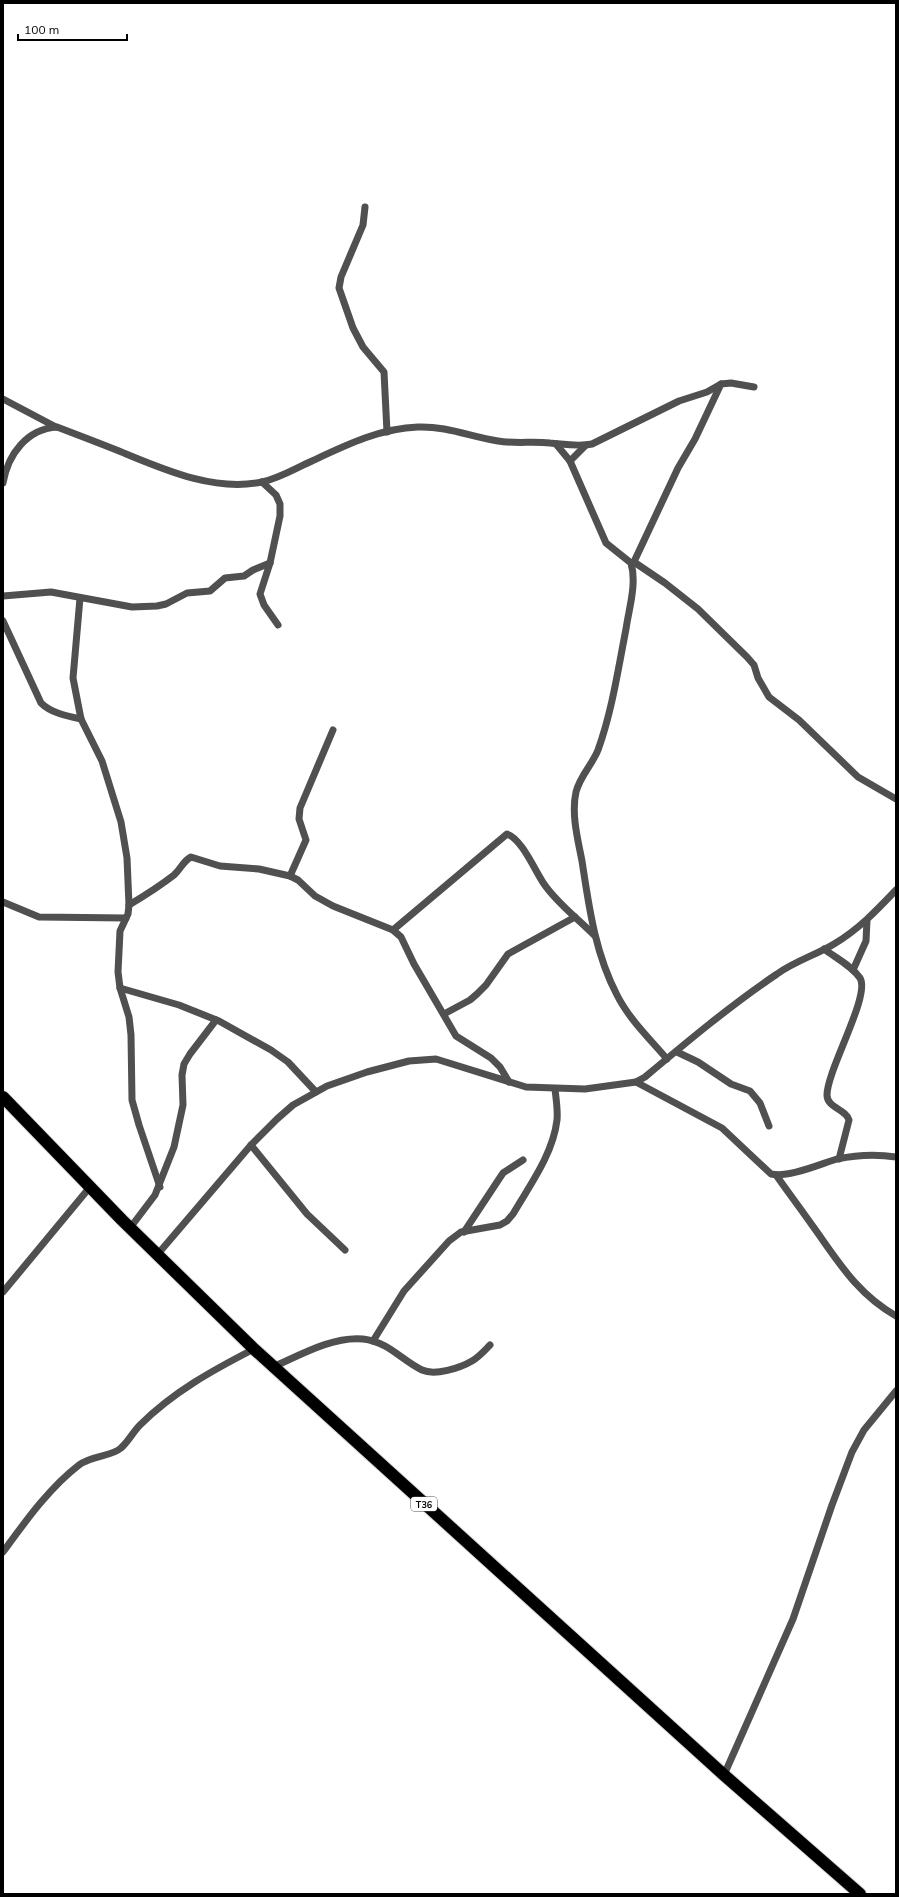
<svg xmlns="http://www.w3.org/2000/svg" width="899" height="1897" font-family="Mulish,sans-serif">
<rect width="100%" height="100%" fill="#fff"/>
<g fill="none" stroke-linecap="round" stroke-linejoin="round">
<defs>
<polyline id="highway" points="3,1097 122,1220 254,1349 724,1775 860,1894"/>
</defs>
<use href="#highway" stroke="#dbdbdb" stroke-width="14"/>
<g stroke="#505050" stroke-width="7">
<polyline points="365,207 363,225 341,277 339,288 353,328 363,347 384,372 387,432"/>
<polyline points="3,399 56,427"/>
<path d="M 556,444 L 570,461 L 606,543 L 631,563 C 637,584 629,608 626,629 C 618,670 612,711 598,750 C 592,765 580,776 576,792 C 571,814 578,840 582,861 C 589,907 595,953 617,995 C 629,1019 650,1039 667,1059"/>
<polyline points="570,461 585,446"/>
<polyline points="262,482 276,495 280,504 280,516 270,563 260,594 264,605 278,625"/>
<path d="M 3,483 C 8,454 27,429 57,427 C 78,435 99,443 119,451 C 163,469 213,492 262,482 C 280,478 296,468 312,461 C 346,445 381,428 418,427 C 447,426 471,437 498,441 C 516,444 532,441 550,443 C 564,444 577,447 592,444 L 679,401 L 707,392 L 721,384"/>
<polyline points="634,562 665,583 698,609 747,657 754,665 758,678 769,697 799,720 858,777 896,799"/>
<polyline points="632,566 678,468 695,439 721,384 731,383 754,387"/>
<polyline points="3,596 51,592 132,607 157,606 166,604 187,593 210,591 225,578 244,576 253,570 270,563"/>
<polyline points="80,598 73,678 81,719 102,761 121,822 127,858 129,905 128,914 120,931 118,972 120,988 129,1017 131,1035 132,1100 139,1125 160,1187"/>
<path d="M 3,621 L 41,703 C 51,713 67,716 81,719"/>
<polyline points="290,876 306,840 299,819 300,808 333,730"/>
<polyline points="3,902 39,917 126,918"/>
<path d="M 129,905 C 144,896 160,886 174,875 C 181,869 183,861 191,857 L 220,866 L 259,869 L 290,876 L 298,880 L 315,896 L 333,906 L 393,930 L 401,937 L 414,964 L 456,1036 L 491,1058 L 500,1067 L 509,1082"/>
<path d="M 393,930 L 507,834 C 522,839 535,871 544,884 C 557,903 577,918 594,935"/>
<path d="M 824,949 C 836,958 852,966 860,978 C 871,995 827,1070 827,1095 C 827,1108 846,1109 849,1120 L 839,1159"/>
<polyline points="853,970 866,941 867,920"/>
<polyline points="120,988 179,1005 219,1021 271,1050 288,1062 316,1092"/>
<polyline points="444,1014 470,1000 477,994 486,985 508,954 575,917"/>
<polyline points="677,1052 698,1062 731,1084 750,1091 760,1103 769,1126"/>
<path d="M 636,1082 L 722,1128 L 771,1174 C 789,1178 820,1164 837,1159 C 856,1155 877,1154 896,1157"/>
<polyline points="251,1145 307,1214 345,1250"/>
<path d="M 776,1175 C 788,1192 800,1208 812,1225 C 838,1261 856,1293 896,1316"/>
<polyline points="130,1228 155,1195 174,1147 183,1105 182,1075 184,1064 190,1054 216,1020"/>
<polyline points="464,1232 503,1173 523,1160"/>
<path d="M 157,1255 L 251,1145 L 277,1119 L 293,1105 L 327,1086 L 367,1072 L 409,1061 L 436,1059 L 526,1087 L 585,1089 L 636,1082 L 645,1077 C 688,1041 731,1005 777,974 C 795,961 816,955 834,944 C 858,930 877,910 896,890"/>
<polyline points="3,1292 90,1187"/>
<path d="M 373,1341 L 404,1291 L 449,1241 L 461,1232 L 500,1225 L 507,1221 L 513,1214 C 530,1185 553,1154 557,1120 C 558,1110 556,1099 555,1089"/>
<path d="M 273,1367 C 300,1355 333,1336 363,1339 C 389,1342 401,1360 422,1370 C 435,1376 460,1368 472,1361 C 479,1357 485,1350 490,1345"/>
<path d="M 3,1552 C 25,1522 49,1488 79,1465 C 92,1455 111,1457 121,1448 C 128,1442 133,1432 140,1425 C 173,1392 213,1370 254,1349"/>
<polyline points="724,1775 793,1619 832,1505 852,1452 864,1430 896,1391"/>
</g>
<use href="#highway" stroke="#000" stroke-width="12"/>
</g>
<g text-anchor="middle" dominant-baseline="central" stroke-width="3" stroke-linejoin="round" paint-order="stroke">
<rect fill="#fff" stroke="#4c4c4c" stroke-width="1" x="411" y="1497" width="26" height="14" rx="3"/>
<g font-size="9" font-weight="bold" fill="#000">
<text x="424" y="1504">T36</text>
</g>
</g>
<rect width="899" height="1897" fill="none" stroke="#000000" stroke-width="8"/>
<path d="M18 34v6h109v-6" fill="none" stroke="#000000" stroke-width="2"/>
<text x="24" y="34" font-size="12" fill="#000000" stroke="#ffffff" stroke-width="3" paint-order="stroke">100 m</text>
</svg>
